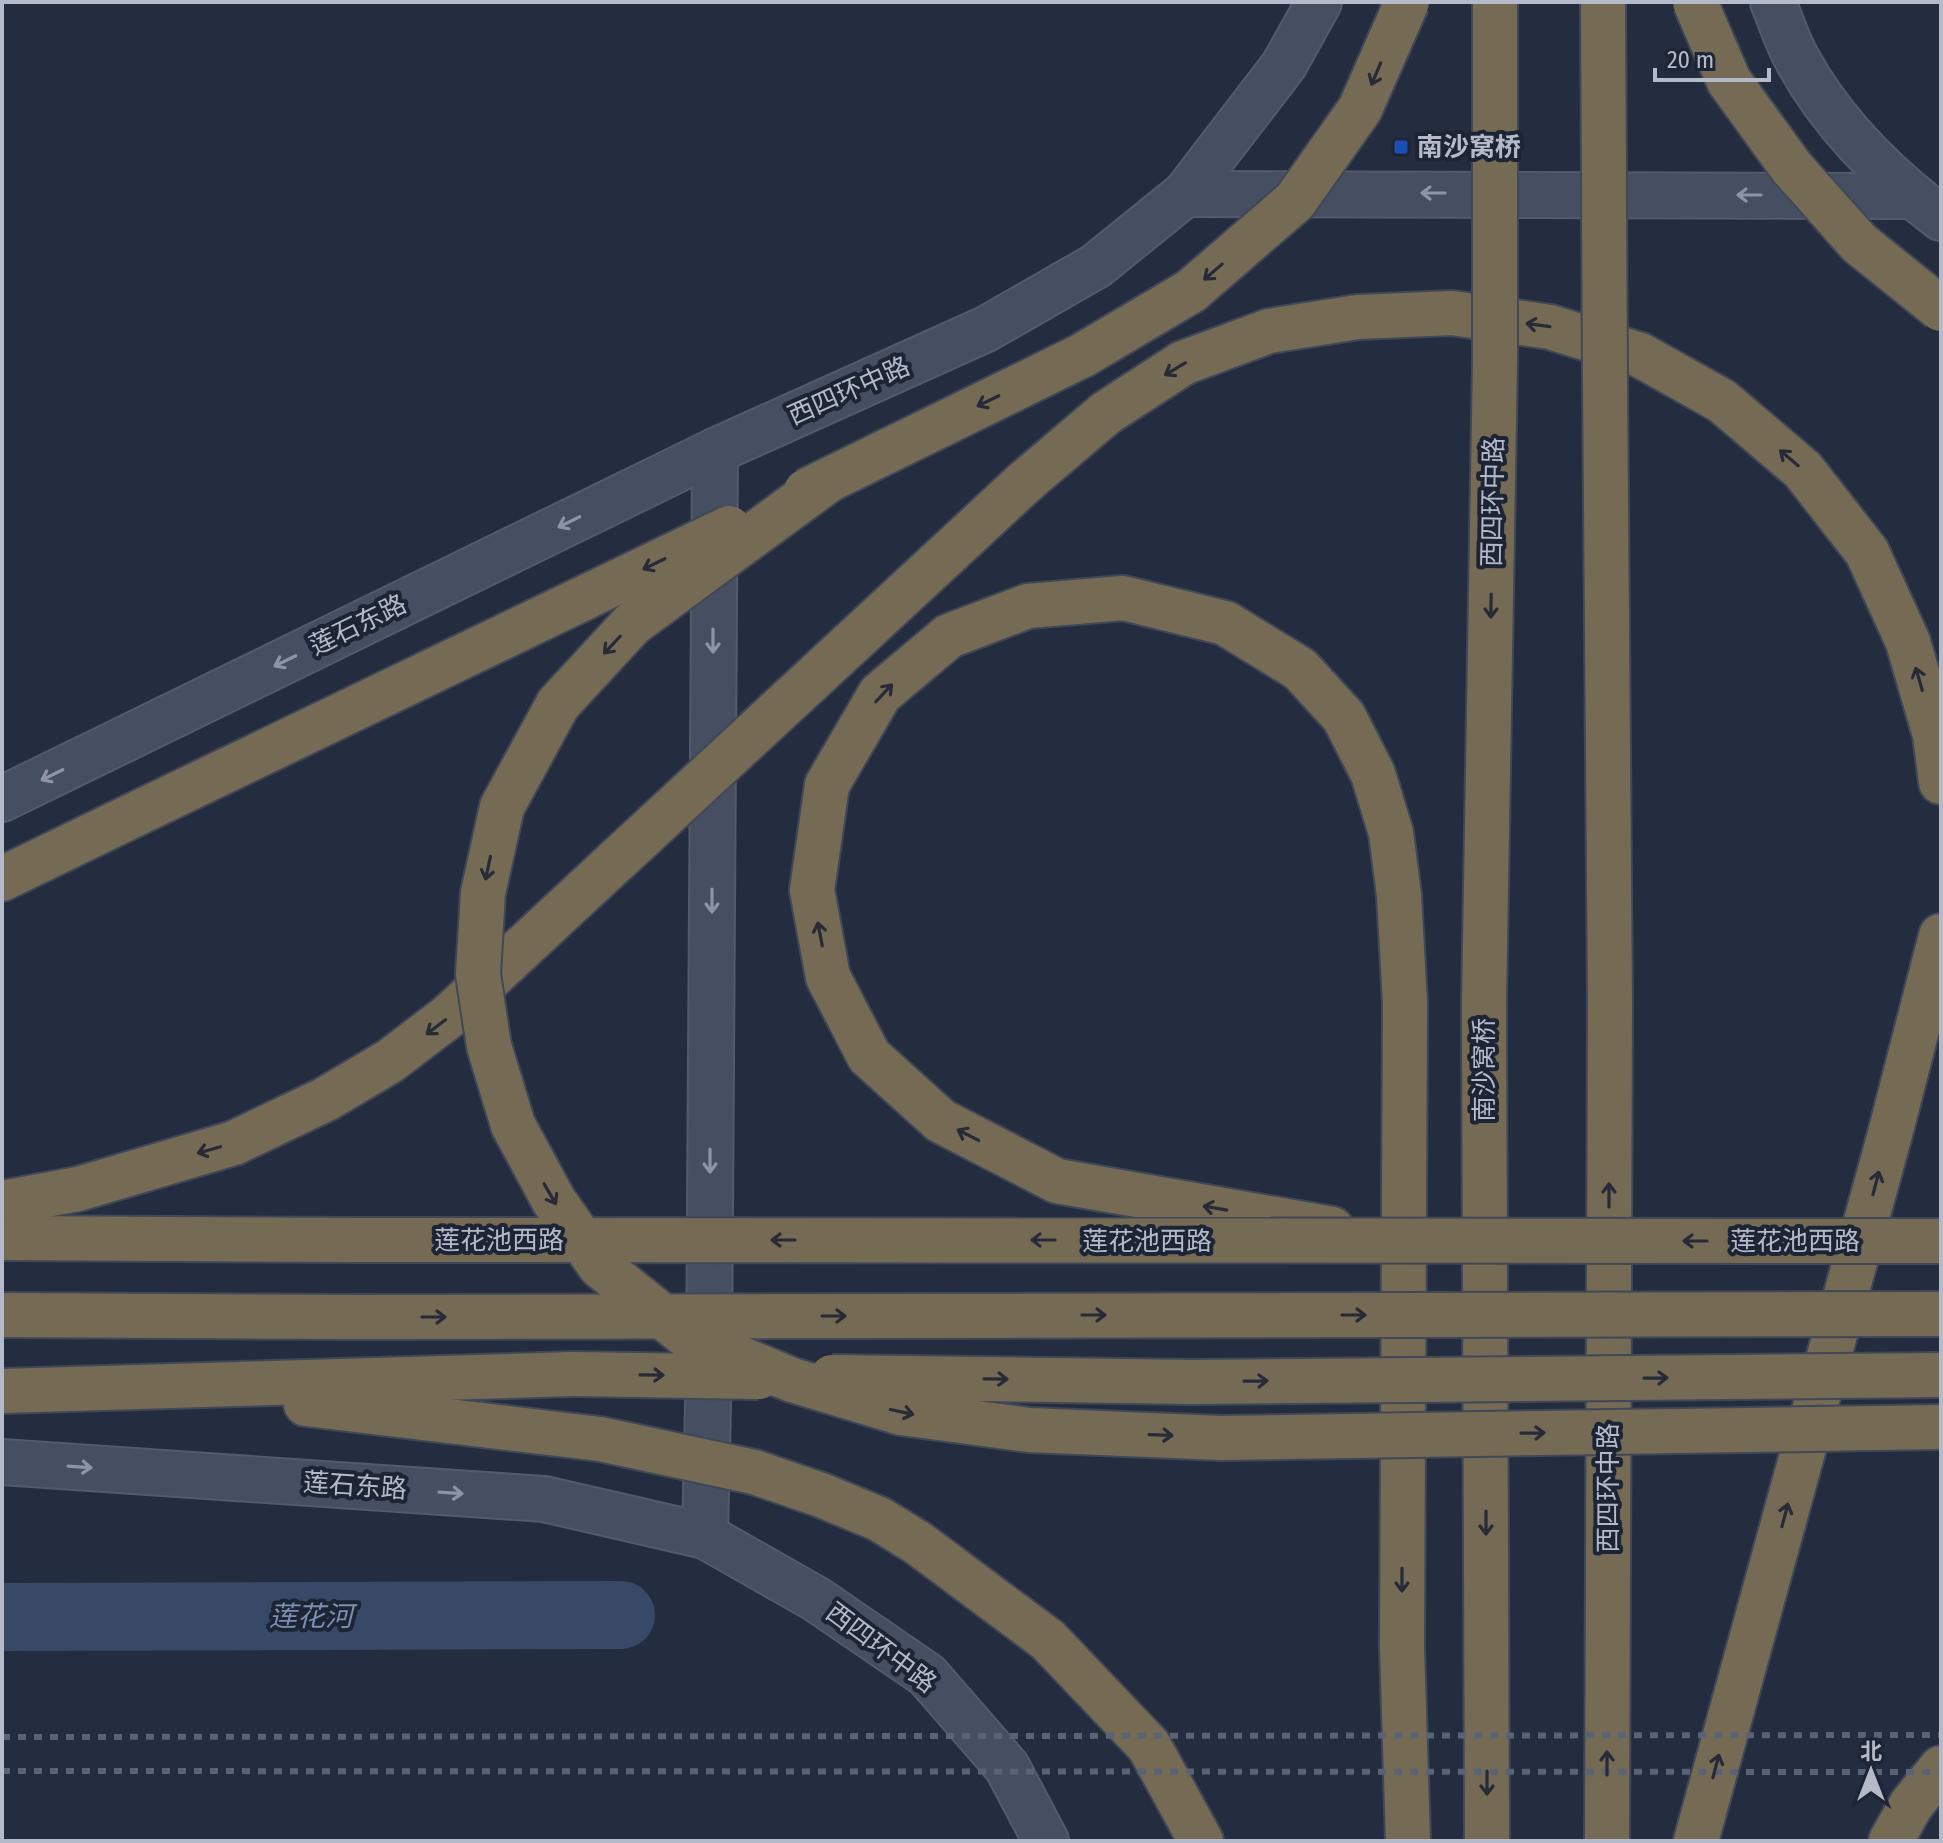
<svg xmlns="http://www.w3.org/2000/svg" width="1943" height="1843" font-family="'Fira Sans Condensed','Noto Sans SC',sans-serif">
<rect width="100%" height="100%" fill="#242d3f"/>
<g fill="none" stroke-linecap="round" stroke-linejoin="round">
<polyline stroke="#384968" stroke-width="68" points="2,1617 621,1615"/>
<defs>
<g id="secondary">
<path d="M 1773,2 C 1781,21 1787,41 1797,59 C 1831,122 1884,175 1941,218"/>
<polyline points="1185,194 1911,196"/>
<polyline points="2,799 715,451 986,329 1096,266 1185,194 1284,65 1319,2"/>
<polyline points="2,1462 544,1499 705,1536 816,1599 927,1675 1007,1767 1046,1841"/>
<polyline points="705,1536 709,1363 715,451"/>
</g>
<g id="highway">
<polyline points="1605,379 1610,1002 1607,1841"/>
<polyline points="1026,481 1106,413 1183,363 1269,331 1358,317 1452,313 1550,327 1640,355 1722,401 1803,470 1867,552 1908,642 1935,735 1941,782"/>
<polyline points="2,879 111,826"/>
<polyline points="2,1203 78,1189 234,1143 326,1099 390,1061 449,1016 617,860"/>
<polyline points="1332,1229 1057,1181 941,1121 869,1056 828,977 812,890 827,785 880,694 949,636 1028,606 1123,598 1225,623 1300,669 1344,717 1373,774 1391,833 1399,895 1405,1003 1402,1647 1408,1841"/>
<polyline points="2,1238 354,1240"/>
<polyline points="2,1315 356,1317"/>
<polyline points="2,1391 574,1374"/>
<polyline points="306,1404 600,1439"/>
<polyline points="754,1472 821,1495 879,1519 918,1543 1048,1640 1149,1746 1201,1841"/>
<polyline points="1487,1841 1484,1003 1495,360"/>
<polyline points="1696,1841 1890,1134 1941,936"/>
<polyline points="1891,1841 1911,1805 1941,1768"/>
</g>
</defs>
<use href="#secondary" stroke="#535a69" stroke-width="48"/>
<use href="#highway" stroke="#404756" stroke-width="48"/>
<use href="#secondary" stroke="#464e62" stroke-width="44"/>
<use href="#highway" stroke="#756b55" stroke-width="44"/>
<g stroke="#5a6376" stroke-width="6" stroke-dasharray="8 8" stroke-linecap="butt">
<polyline points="2,1737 1941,1735"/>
<polyline points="2,1771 1941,1772"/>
</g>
<defs>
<g id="highway-bridge">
<polyline points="1495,2 1495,360"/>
<polyline points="1603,2 1605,379"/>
<polyline points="1695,2 1729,81 1792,168 1859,243 1941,309"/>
<polyline points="830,479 632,624 558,704 502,807 483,893 478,974 489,1046 513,1125 554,1201 600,1266 687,1336 792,1380 901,1413 1029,1430 1221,1438 1941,1427"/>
<polyline points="806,491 1083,355 1191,291 1295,201 1360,109 1407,2"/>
<polyline points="111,826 729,528"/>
<polyline points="617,860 1026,481"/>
<polyline points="354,1240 1941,1241"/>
<polyline points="356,1317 1941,1314"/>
<polyline points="574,1374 759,1377"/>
<polyline points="832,1377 1193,1382 1941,1375"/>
<polyline points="600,1439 754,1472"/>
</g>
</defs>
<use href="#highway-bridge" stroke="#404756" stroke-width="48" stroke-linecap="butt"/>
<use href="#highway-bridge" stroke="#756b55" stroke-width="44"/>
</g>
<defs><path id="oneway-shaft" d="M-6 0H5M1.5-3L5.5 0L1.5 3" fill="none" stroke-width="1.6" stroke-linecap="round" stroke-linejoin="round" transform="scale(2)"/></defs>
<g stroke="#262b37">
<use href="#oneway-shaft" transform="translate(1376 74) rotate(113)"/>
<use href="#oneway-shaft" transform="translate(1213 272) rotate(139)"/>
<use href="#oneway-shaft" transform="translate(1538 325) rotate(-172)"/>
<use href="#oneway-shaft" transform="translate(1175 369) rotate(149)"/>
<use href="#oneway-shaft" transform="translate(988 401) rotate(154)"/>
<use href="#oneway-shaft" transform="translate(1789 458) rotate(-140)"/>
<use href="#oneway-shaft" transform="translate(654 564) rotate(154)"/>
<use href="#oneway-shaft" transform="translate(1491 606) rotate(91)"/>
<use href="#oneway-shaft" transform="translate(612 645) rotate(133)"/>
<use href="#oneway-shaft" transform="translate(1919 679) rotate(-106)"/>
<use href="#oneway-shaft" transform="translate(884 693) rotate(-47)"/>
<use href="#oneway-shaft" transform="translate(488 868) rotate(102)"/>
<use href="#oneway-shaft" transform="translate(820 934) rotate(-101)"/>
<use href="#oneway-shaft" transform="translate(436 1027) rotate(143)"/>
<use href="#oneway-shaft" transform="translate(968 1135) rotate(-153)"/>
<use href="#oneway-shaft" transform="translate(209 1150) rotate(164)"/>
<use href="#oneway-shaft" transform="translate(1876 1183) rotate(-75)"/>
<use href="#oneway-shaft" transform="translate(550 1194) rotate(60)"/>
<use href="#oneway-shaft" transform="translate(1609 1195) rotate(-90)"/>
<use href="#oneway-shaft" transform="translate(1215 1208) rotate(-170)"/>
<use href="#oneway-shaft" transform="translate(783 1240) rotate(-180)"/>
<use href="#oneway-shaft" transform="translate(1043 1240) rotate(-180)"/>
<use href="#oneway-shaft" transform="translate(1695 1241) rotate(-180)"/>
<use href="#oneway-shaft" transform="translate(1094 1315)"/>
<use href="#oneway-shaft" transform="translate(1354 1315)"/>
<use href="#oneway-shaft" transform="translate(834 1316)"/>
<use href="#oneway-shaft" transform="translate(434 1317)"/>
<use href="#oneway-shaft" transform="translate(652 1375) rotate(1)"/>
<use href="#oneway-shaft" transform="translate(1656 1378) rotate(-1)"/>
<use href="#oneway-shaft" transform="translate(996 1379) rotate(1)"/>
<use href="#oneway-shaft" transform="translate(1256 1381) rotate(-1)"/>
<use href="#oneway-shaft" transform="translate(902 1412) rotate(12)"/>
<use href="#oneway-shaft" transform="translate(1533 1433) rotate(-1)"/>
<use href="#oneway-shaft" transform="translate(1161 1435) rotate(2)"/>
<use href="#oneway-shaft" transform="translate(1785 1515) rotate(-75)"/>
<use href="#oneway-shaft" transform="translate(1486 1523) rotate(90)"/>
<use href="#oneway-shaft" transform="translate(1402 1580) rotate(90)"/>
<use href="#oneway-shaft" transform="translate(1607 1763) rotate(-90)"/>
<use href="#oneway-shaft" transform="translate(1716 1766) rotate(-75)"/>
<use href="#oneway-shaft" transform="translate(1487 1783) rotate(90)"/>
</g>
<g stroke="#8e94a5">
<use href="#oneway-shaft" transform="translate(1433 193) rotate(-180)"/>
<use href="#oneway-shaft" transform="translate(1749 195) rotate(-180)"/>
<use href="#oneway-shaft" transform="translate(569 522) rotate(154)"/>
<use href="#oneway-shaft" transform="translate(713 641) rotate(90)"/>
<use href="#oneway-shaft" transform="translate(285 661) rotate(154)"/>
<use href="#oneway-shaft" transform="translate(52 775) rotate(154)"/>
<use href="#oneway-shaft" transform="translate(712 901) rotate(90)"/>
<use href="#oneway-shaft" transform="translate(710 1161) rotate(90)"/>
<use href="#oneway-shaft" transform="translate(80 1467) rotate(4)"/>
<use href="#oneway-shaft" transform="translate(451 1493) rotate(4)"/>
</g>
<rect fill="#1a4fb4" stroke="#1d2434" stroke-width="3" x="1393" y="139" width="16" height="16" rx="4"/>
<g text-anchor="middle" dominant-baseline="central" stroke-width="8" stroke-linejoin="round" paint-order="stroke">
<g font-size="26" font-weight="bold" fill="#b4bac9" stroke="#1d2434" text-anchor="start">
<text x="1417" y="147">南沙窝桥</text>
</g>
<g font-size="26" fill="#b4bac9" stroke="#1d2434">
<text transform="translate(849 391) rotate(-24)">西四环中路</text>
<text transform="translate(1493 502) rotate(-89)">西四环中路</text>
<text transform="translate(358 625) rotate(-26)">莲石东路</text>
<text transform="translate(1484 1070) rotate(-90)">南沙窝桥</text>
<text x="499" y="1240">莲花池西路</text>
<text x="1147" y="1241">莲花池西路</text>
<text x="1795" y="1241">莲花池西路</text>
<text transform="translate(355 1486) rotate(4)">莲石东路</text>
<text transform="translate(1608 1488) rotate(-90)">西四环中路</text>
<text transform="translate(881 1648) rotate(37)">西四环中路</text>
</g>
<g font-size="28" font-style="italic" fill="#7b8eb2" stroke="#1d2434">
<text x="311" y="1616">莲花河</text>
</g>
</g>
<rect width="1943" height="1843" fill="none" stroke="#b4bac9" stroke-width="8"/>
<g transform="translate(1871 1771)" stroke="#1d2434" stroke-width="6" paint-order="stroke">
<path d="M0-6L14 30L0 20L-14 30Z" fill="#b4bac9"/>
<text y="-12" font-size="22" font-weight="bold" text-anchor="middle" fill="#b4bac9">北</text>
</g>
<path d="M1655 68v12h114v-12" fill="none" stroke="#b4bac9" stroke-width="4"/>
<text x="1667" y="68" font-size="24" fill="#b4bac9" stroke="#1d2434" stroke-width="6" paint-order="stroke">20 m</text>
</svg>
